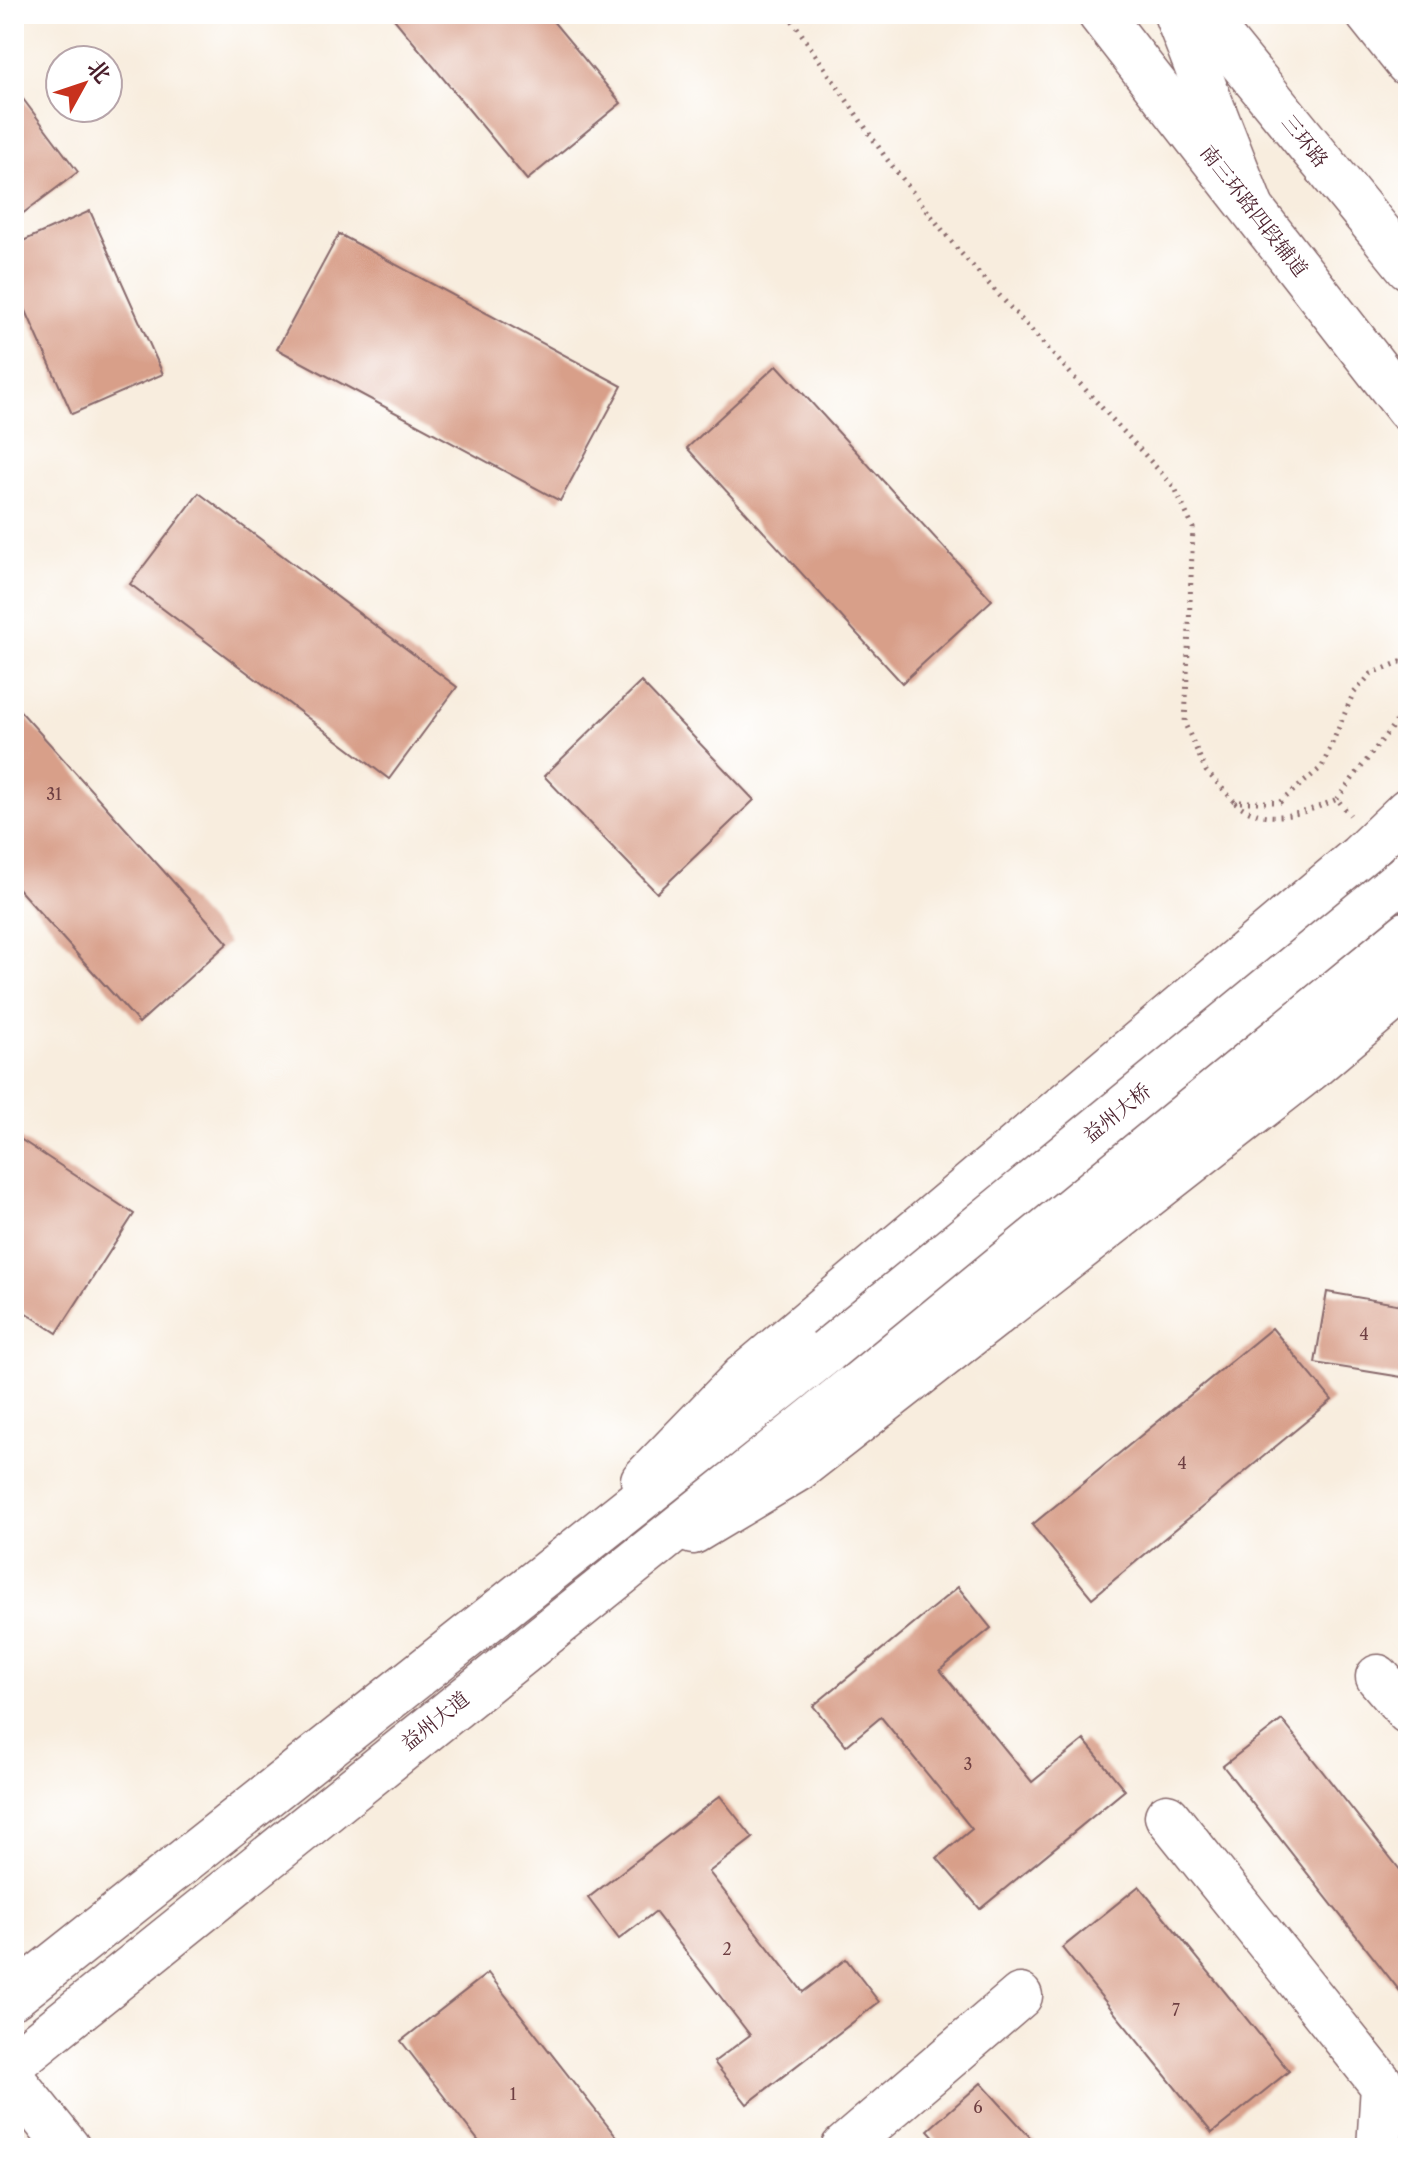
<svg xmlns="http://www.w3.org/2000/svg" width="1422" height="2162" font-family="'Libre Caslon Text','Noto Serif SC',serif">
<rect width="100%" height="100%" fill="#fff"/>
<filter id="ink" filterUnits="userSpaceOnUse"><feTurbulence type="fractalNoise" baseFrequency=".0125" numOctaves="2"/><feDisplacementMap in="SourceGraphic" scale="16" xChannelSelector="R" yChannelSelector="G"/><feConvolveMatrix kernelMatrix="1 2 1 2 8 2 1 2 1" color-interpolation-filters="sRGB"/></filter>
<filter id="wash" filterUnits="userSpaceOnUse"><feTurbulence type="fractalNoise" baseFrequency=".006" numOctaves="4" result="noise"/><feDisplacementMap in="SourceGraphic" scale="32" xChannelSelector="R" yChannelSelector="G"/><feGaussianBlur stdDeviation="1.8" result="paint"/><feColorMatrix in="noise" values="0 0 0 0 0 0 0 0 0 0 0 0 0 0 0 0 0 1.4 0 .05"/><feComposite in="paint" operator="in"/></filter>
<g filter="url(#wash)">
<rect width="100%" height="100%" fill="#f8edde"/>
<g id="blocks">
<g fill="#d89f89">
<polygon points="390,14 547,14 621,103 527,180"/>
<polygon points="14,87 78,172 14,220"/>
<polygon points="90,211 163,374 72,414 14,284 14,245"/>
<polygon points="339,234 622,386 560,501 277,349"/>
<polygon points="777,365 992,600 902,683 687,448"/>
<polygon points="199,493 457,687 389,779 130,584"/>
<polygon points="641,682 754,800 657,893 544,776"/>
<polygon points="14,704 228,943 139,1023 14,884"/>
<polygon points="14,1135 134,1214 57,1333 14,1305"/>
<polygon points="1327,1292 1408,1306 1408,1378 1315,1363"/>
<polygon points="1272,1328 1332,1400 1092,1598 1032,1525"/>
<polygon points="958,1587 991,1628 940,1670 1032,1782 1084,1740 1125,1790 980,1909 937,1858 972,1829 881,1717 846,1746 813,1706"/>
<polygon points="1282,1720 1408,1880 1408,1991 1403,1995 1223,1766"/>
<polygon points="720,1796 753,1838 709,1872 803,1992 846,1959 879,2002 747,2104 714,2062 750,2035 655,1912 619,1939 588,1898"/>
<polygon points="1139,1886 1289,2071 1212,2133 1062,1948"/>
<polygon points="488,1973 625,2148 484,2148 401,2041"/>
<polygon points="981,2083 1040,2148 944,2148 928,2130"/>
</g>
</g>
</g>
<g filter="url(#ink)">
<use href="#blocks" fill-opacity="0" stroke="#87676a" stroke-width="2"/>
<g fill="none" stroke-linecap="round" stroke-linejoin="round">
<defs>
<g id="minor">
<polyline points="643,1480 743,1377 1360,856 1408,810"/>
<polyline points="693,1532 798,1469 1310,1069 1408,986"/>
<polyline points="1378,1677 1408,1712"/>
<polyline points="1167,1816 1383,2086 1379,2148"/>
<polyline points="14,2081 68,2148"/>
<polyline points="843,2148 1020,1996"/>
</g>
<g id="major">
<polyline points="1100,14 1408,409"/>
<polyline points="14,1996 827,1351"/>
<polyline points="14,2062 858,1383 1408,933"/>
</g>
<g id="highway">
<polyline points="1176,14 1251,206"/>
<polyline points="1202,14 1408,267"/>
<polyline points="1368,14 1408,64"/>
</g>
</defs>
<use href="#minor" stroke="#87676a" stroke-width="47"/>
<use href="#major" stroke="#87676a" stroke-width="47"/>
<use href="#highway" stroke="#87676a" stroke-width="47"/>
<g stroke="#87676a" stroke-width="5" stroke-dasharray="2 6" stroke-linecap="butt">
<polyline points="788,14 886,158 958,250 1175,488 1193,528 1185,724 1206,771 1235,802 1280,802 1322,767 1353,694 1371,674 1400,662 1408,663"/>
<polyline points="1337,799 1408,706"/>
<path d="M 1235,802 C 1265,828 1306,813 1337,799 L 1350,815"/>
</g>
<use href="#minor" stroke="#fff" stroke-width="44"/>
<use href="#major" stroke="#fff" stroke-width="44"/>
<use href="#highway" stroke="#fff" stroke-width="44"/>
<defs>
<polyline id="major-bridge" points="827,1351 1408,874"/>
</defs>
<use href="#major-bridge" stroke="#87676a" stroke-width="47" stroke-linecap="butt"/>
<use href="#major-bridge" stroke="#fff" stroke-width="44"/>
</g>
</g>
<g text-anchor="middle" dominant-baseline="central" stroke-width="8" stroke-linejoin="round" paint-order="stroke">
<g font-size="16" fill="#6e3f42">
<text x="54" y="794">31</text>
<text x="1364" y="1334">4</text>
<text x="1182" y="1463">4</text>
<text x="968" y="1764">3</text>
<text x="727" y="1949">2</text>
<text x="1176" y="2010">7</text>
<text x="513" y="2094">1</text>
<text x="978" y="2107">6</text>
</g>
<g font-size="20" fill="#4a1f2b" stroke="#fff">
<text transform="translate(1305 141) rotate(51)">三环路</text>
<text transform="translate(1254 211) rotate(52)">南三环路四段辅道</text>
<text transform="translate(1117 1113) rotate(-39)">益州大桥</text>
<text transform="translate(435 1721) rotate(-39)">益州大道</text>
</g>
</g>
<rect width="1422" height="2162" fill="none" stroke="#fff" stroke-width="48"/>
<g transform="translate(84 84) rotate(50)"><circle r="38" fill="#ffffff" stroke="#b7a5aa" stroke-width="2"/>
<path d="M0-6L14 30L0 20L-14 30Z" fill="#c8321e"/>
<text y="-12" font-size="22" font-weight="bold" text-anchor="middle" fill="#4a1f2b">北</text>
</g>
</svg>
